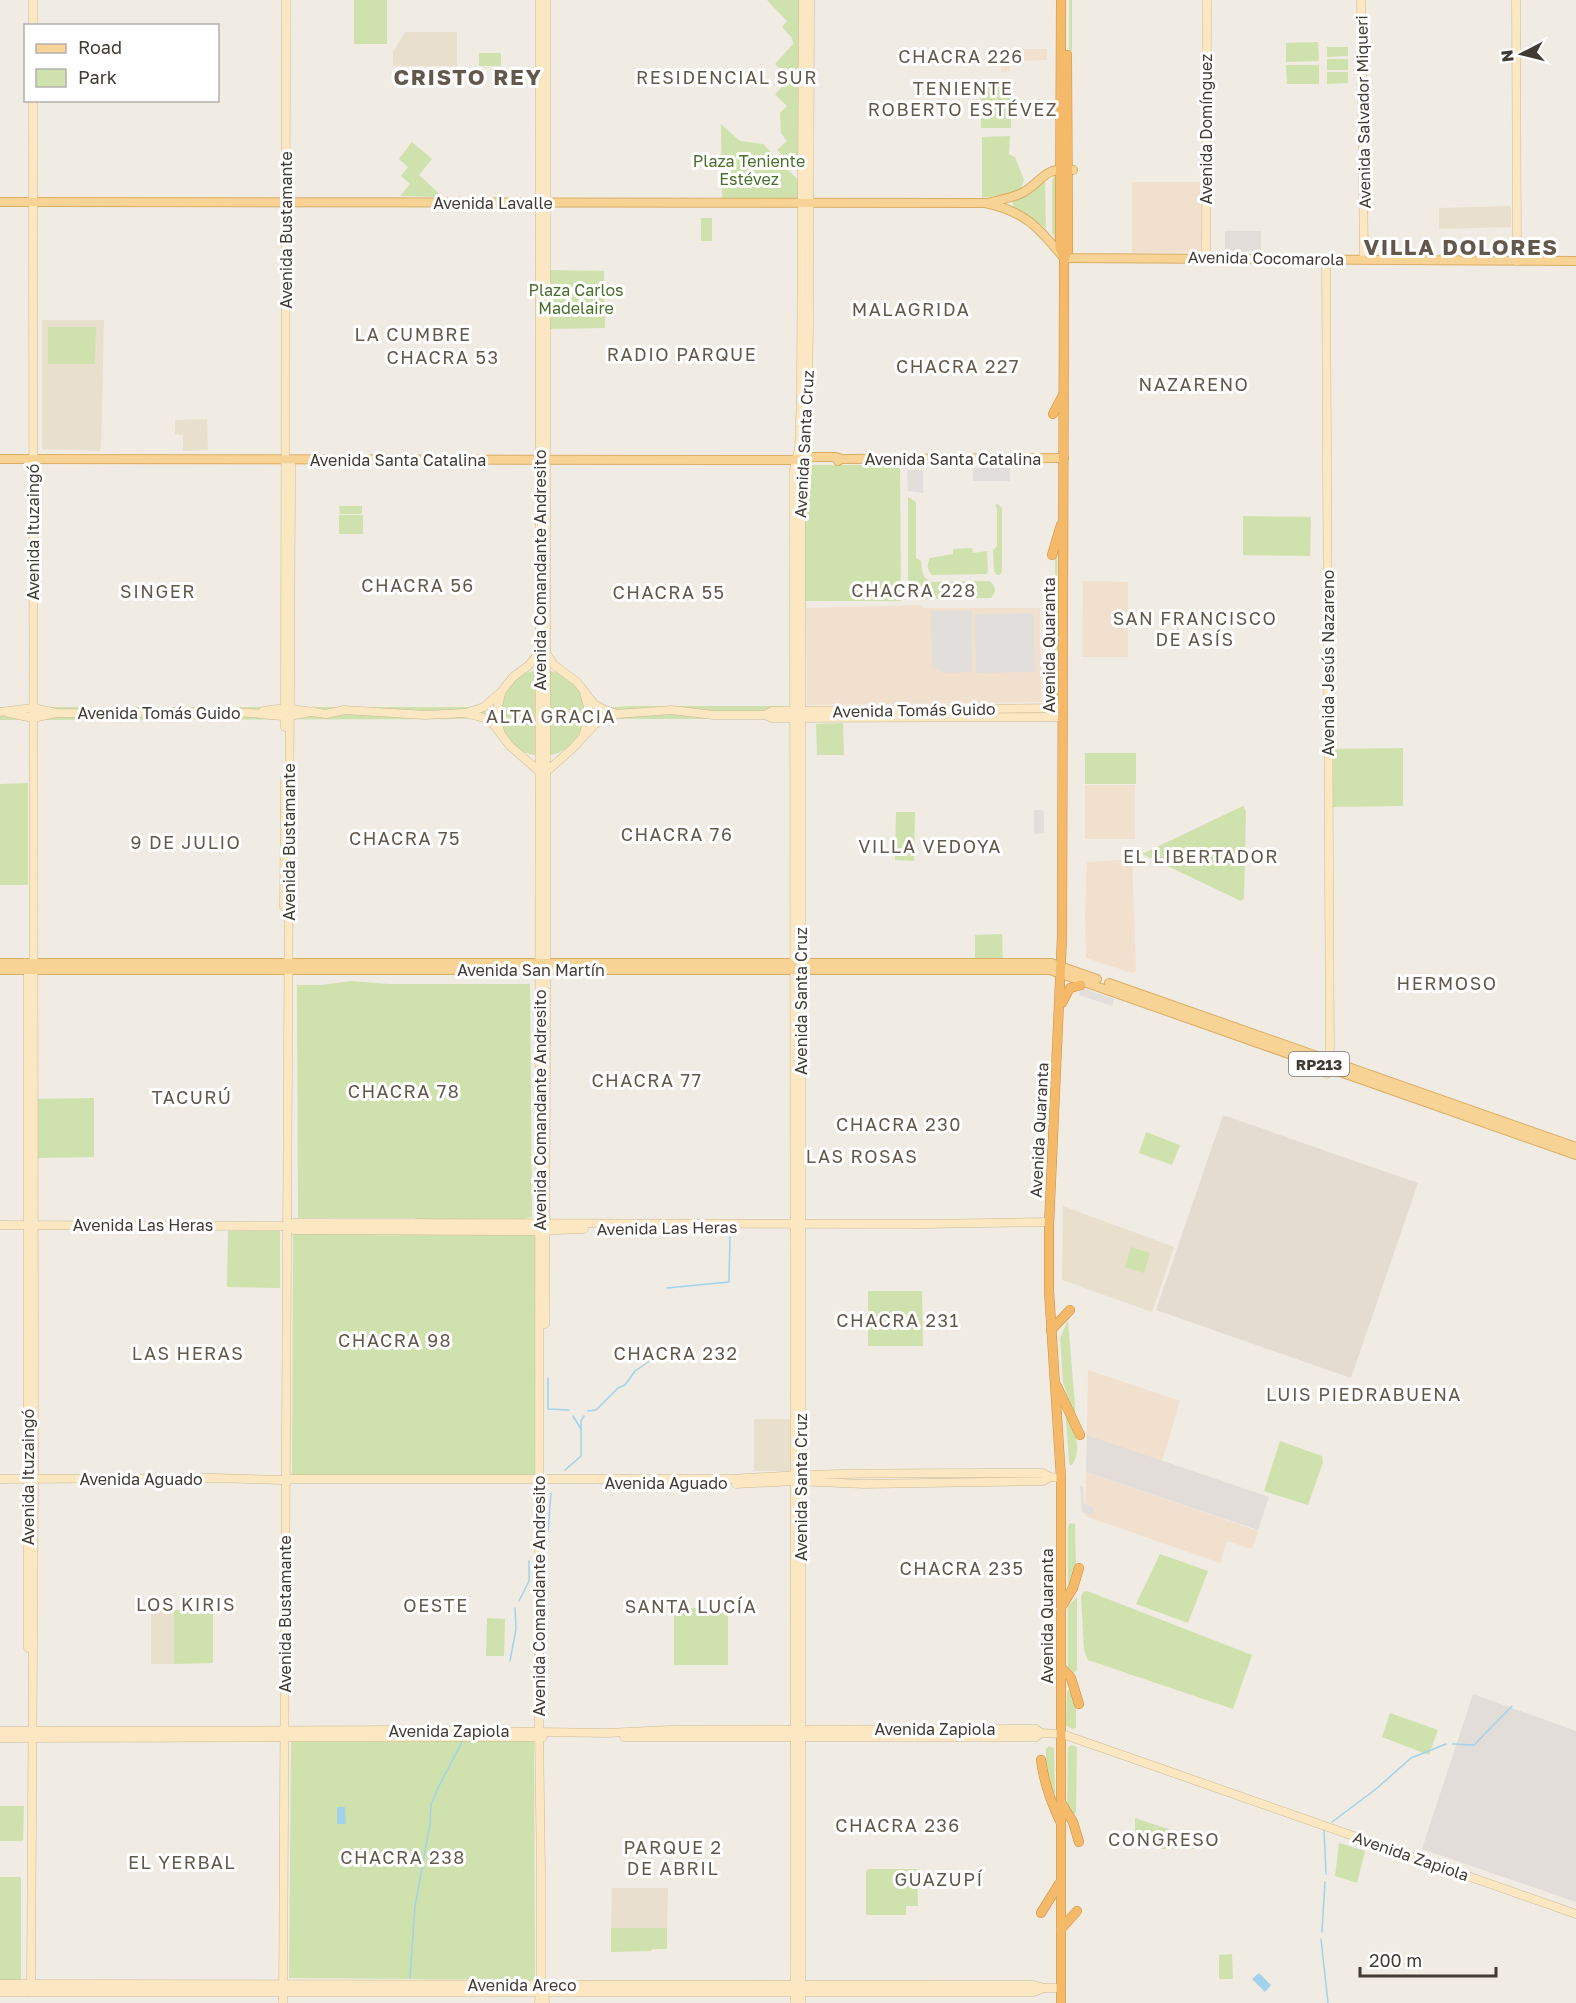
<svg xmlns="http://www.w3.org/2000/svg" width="1576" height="2003" font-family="'Golos Text',sans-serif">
<rect width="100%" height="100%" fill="#f0ebe3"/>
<polygon fill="#e4dcd1" points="1223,1115 1418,1183 1351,1378 1156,1310"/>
<g fill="#f2e0ce">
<polygon points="1001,49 1047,49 1047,60 1010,61 1010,71 1001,72"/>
<polygon points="1132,182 1202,182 1203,252 1132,253"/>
<polygon points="1083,581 1128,582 1128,657 1082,657"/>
<polygon points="921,605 924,608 1040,608 1041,702 807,705 806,608"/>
<rect x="1085" y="785" width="50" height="54"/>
<polygon points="1132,859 1136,971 1132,973 1086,958 1085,914 1087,862"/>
<polygon points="1088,1370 1180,1401 1162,1461 1087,1435"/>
<polygon points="1086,1472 1258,1531 1252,1549 1227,1541 1220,1563 1085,1516"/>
</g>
<g fill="#e2ddd8">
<rect x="1225" y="231" width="36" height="20"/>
<polygon points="1087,1435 1269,1497 1258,1530 1086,1472"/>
<polygon points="1473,1694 1576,1731 1576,1902 1422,1849"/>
</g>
<g fill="#e9dfcd">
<polygon points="405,32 457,32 457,66 393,66 393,52"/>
<polygon points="1511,206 1511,227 1439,229 1439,208"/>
<polygon points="42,320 104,320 101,448 99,451 42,449"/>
<polygon points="207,419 208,450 183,451 183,435 175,434 175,420"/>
<polygon points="1063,1206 1174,1247 1152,1312 1062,1280"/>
<rect x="754" y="1419" width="36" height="52"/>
<rect x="151" y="1610" width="23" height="54"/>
<polygon points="612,1888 668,1888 667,1928 611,1928"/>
</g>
<g fill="#cfe2ad">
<rect x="354" y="0" width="33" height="44"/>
<polygon points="767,0 800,0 800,174 777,150 787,141 781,133 780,113 787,106 775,94 790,79 775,64 793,44 792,38 782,27 787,21"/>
<rect x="1069" y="0" width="3" height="159"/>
<polygon points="1318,42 1319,61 1286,62 1286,43"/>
<polygon points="1327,47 1348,47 1348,56 1327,57"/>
<rect x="479" y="53" width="22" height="13"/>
<rect x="1327" y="59" width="21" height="11"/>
<polygon points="1286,65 1319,65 1319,84 1287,84"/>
<polygon points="1327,72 1348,72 1348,83 1327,84"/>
<polygon points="980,87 1011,87 1011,128 981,128"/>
<polygon points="721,124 740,141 763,144 800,182 799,199 722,200"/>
<polygon points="1010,136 1009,154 1015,157 1024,180 1020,192 982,198 982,137"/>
<polygon points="412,142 432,159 419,175 443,197 400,196 410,184 401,176 408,167 399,159"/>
<polygon points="1054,175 1057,177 1057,235 1055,237 1052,233 1052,180"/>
<polygon points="1045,179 1046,229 1025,213 1013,207 1013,200"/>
<rect x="701" y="218" width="11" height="23"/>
<polygon points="548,270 604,271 605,328 548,329"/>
<polygon points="48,327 96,327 95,364 48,364"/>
<polygon points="804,465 900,465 901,601 804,601"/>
<path d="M 908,497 L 916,502 L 916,558 L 921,561 C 922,570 922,578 931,582 L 989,581 C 996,586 997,591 991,598 L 912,599 L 908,594 Z"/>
<polygon points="998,504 1002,508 1002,571 1000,575 997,575 994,571 993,550 997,546 997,508 995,505"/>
<polygon points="339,506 362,506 362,514 340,514"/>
<polygon points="339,515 363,515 363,534 339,534 339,525 342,525 339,525"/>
<polygon points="1243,516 1311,517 1310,556 1243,555"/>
<polygon points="1057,539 1058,698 1056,700 1055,555"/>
<path d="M 972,548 L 973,553 L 987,551 L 988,572 L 986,574 L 932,575 C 927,570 927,565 930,558 L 953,554 L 953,549 Z"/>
<circle cx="542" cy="713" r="43"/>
<polygon points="630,706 784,706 784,719 603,719 599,708"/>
<polygon points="0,707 484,707 487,719 0,720"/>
<polygon points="843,723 844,755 817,755 816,724"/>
<polygon points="1403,748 1403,806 1333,807 1332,749"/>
<rect x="1085" y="753" width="51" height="31"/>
<polygon points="28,783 28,885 0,885 0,784"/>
<polygon points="1243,806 1246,811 1244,898 1241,901 1142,854"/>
<polygon points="896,812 915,812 914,861 895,860"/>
<polygon points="1002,934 1003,961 979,961 975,959 975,935"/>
<polygon points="351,981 389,984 530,984 532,1217 527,1218 526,1230 538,1231 537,1479 292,1478 293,1230 416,1230 415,1218 298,1218 297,985 322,985"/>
<polygon points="94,1098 94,1157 36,1158 37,1099"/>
<polygon points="1146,1132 1180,1145 1172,1165 1139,1153"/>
<polygon points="228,1231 280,1231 280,1288 227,1287"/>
<polygon points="1131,1247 1150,1253 1144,1273 1125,1267"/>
<polygon points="868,1291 922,1291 923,1346 868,1346"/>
<polygon points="1068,1320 1075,1406 1075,1413 1073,1413 1063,1382 1060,1338"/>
<path d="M 1065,1407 C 1072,1423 1084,1449 1072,1465 L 1070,1465 L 1069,1462 Z"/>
<polygon points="1280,1441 1322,1456 1323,1462 1308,1505 1264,1491"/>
<polygon points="1070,1523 1075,1524 1076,1571 1068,1589 1068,1527"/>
<polygon points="1160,1554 1208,1571 1188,1623 1136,1604"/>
<polygon points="1087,1591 1252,1655 1233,1709 1088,1660 1084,1650 1081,1597 1083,1592"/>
<polygon points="1077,1597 1077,1670 1074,1673 1071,1673 1068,1667 1068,1606"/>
<rect x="674" y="1608" width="54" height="57"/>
<polygon points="213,1609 213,1663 174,1664 174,1610"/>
<polygon points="487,1618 505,1619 504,1656 486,1656"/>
<polygon points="1070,1688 1076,1704 1076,1728 1072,1729 1066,1725 1067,1692"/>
<polygon points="1390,1713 1438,1730 1429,1755 1382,1737"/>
<polygon points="534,1739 535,1980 289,1978 291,1741"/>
<polygon points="1072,1745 1075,1746 1077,1748 1076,1811 1075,1814 1072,1814 1067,1806 1068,1747"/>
<polygon points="1049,1746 1054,1748 1055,1793 1053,1795 1046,1782 1046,1749"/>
<polygon points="0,1806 24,1806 23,1841 0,1841"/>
<polygon points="1135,1818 1201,1840 1199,1849 1157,1849 1156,1838 1135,1837"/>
<polygon points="1339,1843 1365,1851 1357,1883 1335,1876"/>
<polygon points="868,1869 917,1869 918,1906 906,1906 906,1915 866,1915 866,1872"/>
<rect x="0" y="1877" width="21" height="103"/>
<polygon points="611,1928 667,1928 667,1949 652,1949 651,1951 611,1952"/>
<polygon points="1232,1954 1233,1979 1219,1979 1219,1955"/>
</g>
<g fill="#e1dedb">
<rect x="973" y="468" width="37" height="13"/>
<polygon points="907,470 923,470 923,493 908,491"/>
<polygon points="931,611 972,611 972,672 944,673 932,666"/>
<polygon points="1033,613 1035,672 976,673 975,614"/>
<polygon points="1034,810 1042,810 1044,812 1044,833 1034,834"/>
<polygon points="1082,988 1114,999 1112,1006 1079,995"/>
<polygon points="1080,1485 1083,1487 1084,1504 1094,1508 1092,1515 1082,1512"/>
</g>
<g fill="#a2d3ea">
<polygon points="337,1807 345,1807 346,1824 337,1824"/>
<polygon points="1259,1973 1271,1985 1265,1992 1252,1979"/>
</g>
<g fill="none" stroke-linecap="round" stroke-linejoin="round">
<g stroke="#a2d3ea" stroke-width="1.5">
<polyline points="667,1288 729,1282 730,1237"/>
<polyline points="548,1378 548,1409 569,1410"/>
<polyline points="588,1411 596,1410 618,1388 625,1385 635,1371 654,1358 665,1356"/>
<polyline points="573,1416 581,1429"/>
<polyline points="565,1470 581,1456 581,1421 584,1416"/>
<polyline points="548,1532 551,1493"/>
<polyline points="519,1601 529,1581 529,1561"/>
<polyline points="510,1661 516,1629 515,1608"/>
<polyline points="1453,1744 1474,1745 1512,1706"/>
<polyline points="1332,1822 1376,1789 1411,1758 1446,1744"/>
<polyline points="1324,1830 1326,1874"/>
<polyline points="1322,1932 1325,1882"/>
<polyline points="1321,1939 1328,2003"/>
<polyline points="410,1978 415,1906 430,1824 431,1805 438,1788 463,1740"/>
</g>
<defs>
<g id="secondary">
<polyline points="1361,0 1364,259"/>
<polyline points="1516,0 1517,261"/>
<polyline points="33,26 33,0"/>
<polyline points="1206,257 1207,0"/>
<polyline points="1326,259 1330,1064 1327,1074"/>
<polyline points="546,653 554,665 577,682 594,704 605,710 617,714 672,710 713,715 765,715 772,711 784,711 1063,708"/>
<polyline points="263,711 285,708 326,714 344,710 425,715 465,713 477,716 487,719 494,725 510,746 540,772"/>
<path d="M 0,712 L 33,708 L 57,713 C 115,714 174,711 232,712 C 263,712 282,721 313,711"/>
<polyline points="9,713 33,718 56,713"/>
<polyline points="466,713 484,707 502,691 513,677 528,666 540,652"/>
<polyline points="765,715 772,718 1063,717"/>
<polyline points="285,727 286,0"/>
<polyline points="500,731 496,715 501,693"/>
<path d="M 584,733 C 589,721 590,709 585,696"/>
<polyline points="546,772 573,748 596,723 617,714"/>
<polyline points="284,907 285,778"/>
<polyline points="0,1225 287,1226 294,1223 924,1224 1049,1222"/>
<polyline points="287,1226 294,1230 530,1231 584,1229"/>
<polyline points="545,1324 546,1035 546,0"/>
<path d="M 0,1479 L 215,1478 L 282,1480 L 285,1479 L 731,1479 C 835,1472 939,1473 1043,1473 L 1050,1477 L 1061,1478"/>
<polyline points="622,1483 694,1484"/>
<polyline points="736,1484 795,1481 864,1484 1043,1481 1050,1477"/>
<polyline points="28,1648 28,970 30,967"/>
<polyline points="0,1731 415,1730 607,1733 670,1730 1036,1729 1041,1733 1062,1734 1131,1758 1576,1914"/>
<polyline points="624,1737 1036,1737 1041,1733"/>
<polyline points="0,1738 543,1737"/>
<polyline points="0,1984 1034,1985 1044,1988 1061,1988"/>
<polyline points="544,1987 545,2003"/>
<polyline points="0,1992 1034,1992 1044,1988"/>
<polyline points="28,1992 31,1984 34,1479 33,100"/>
<polyline points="283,2003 291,489 291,465 286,460"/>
<polyline points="539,2003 541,1981 541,1873 539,1732 540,0"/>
<polyline points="795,2003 794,469 799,449 801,395 803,0"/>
<polyline points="801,2003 801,457 806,450 809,331 810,0"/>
</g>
<g id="primary">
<path d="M 0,202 L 985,203 C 1025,211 1039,228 1064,258 L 1576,261"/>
<path d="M 987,203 C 998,200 1013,198 1024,192 C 1045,179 1043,167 1073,170"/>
<polyline points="0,459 739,460 796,460 801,457 836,457 841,459"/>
<polyline points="838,461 841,459 1064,458"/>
<polyline points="0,963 1051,963 1097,979"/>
<polyline points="0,970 1050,970 1576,1155"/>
<polyline points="1109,983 1576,1147"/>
</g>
<g id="highway">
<polyline points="1064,258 1068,251 1067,55"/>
<polyline points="1053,414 1063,395"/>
<polyline points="1052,555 1061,525"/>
<polyline points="1062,1003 1070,988 1081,985"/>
<polyline points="1051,1330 1070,1310"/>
<polyline points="1057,1386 1080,1435"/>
<polyline points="1062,1606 1073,1588 1079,1568"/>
<polyline points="1062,1668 1071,1678 1079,1704"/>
<path d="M 1041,1760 C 1044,1783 1050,1800 1060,1821"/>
<polyline points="1062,1804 1073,1822 1079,1842"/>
<polyline points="1041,1913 1059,1884"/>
<polyline points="1061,1929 1077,1911"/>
<polyline points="1061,2003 1061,1478 1049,1291 1049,1225 1062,937 1064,277 1064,258 1060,248 1061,0"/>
</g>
</defs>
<use href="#secondary" stroke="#ceba95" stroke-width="9"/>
<use href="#primary" stroke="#dbae66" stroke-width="10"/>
<use href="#highway" stroke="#d28e3b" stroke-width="10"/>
<use href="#secondary" stroke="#fbe8c2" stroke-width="8"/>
<use href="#primary" stroke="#f7d395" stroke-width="8"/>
<use href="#highway" stroke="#f4ba6a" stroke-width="9"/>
</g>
<g text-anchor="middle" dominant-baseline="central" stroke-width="6" stroke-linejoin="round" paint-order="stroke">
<rect fill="#fff" stroke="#7a7671" stroke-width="1.5" x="1289" y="1052" width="60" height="24" rx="4.5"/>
<g font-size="15" font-weight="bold" fill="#413b34">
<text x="1319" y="1064">RP213</text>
</g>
<g font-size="16" fill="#413b34" stroke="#fff">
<text transform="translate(1363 112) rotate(-91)">Avenida Salvador Miqueri</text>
<text transform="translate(1206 129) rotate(-90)">Avenida Domínguez</text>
<text x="493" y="203">Avenida Lavalle</text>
<text transform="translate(286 230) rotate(-90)">Avenida Bustamante</text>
<text transform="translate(1266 258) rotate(1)">Avenida Cocomarola</text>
<text transform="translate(804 444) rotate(-87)">Avenida Santa Cruz</text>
<text x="953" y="459">Avenida Santa Catalina</text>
<text x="398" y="460">Avenida Santa Catalina</text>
<text transform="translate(33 532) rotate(-90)">Avenida Ituzaingó</text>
<text transform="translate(540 570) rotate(-90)">Avenida Comandante Andresito</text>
<text transform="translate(1049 645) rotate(-90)">Avenida Quaranta</text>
<text transform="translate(1328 663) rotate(-90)">Avenida Jesús Nazareno</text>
<text transform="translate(914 710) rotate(-1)">Avenida Tomás Guido</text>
<text x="159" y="713">Avenida Tomás Guido</text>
<text transform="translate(289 842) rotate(-90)">Avenida Bustamante</text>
<text x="531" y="970">Avenida San Martín</text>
<text transform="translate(801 1001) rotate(-90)">Avenida Santa Cruz</text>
<text transform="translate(540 1110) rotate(-90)">Avenida Comandante Andresito</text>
<text transform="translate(1039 1130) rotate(-87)">Avenida Quaranta</text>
<text x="143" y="1225">Avenida Las Heras</text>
<text transform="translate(667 1228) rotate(-1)">Avenida Las Heras</text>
<text transform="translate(28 1477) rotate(-90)">Avenida Ituzaingó</text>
<text x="141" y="1479">Avenida Aguado</text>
<text x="666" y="1483">Avenida Aguado</text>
<text transform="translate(801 1487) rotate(-90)">Avenida Santa Cruz</text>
<text transform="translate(539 1596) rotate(-90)">Avenida Comandante Andresito</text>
<text transform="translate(285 1614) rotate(-90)">Avenida Bustamante</text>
<text transform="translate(1047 1616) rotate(-90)">Avenida Quaranta</text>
<text x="935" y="1729">Avenida Zapiola</text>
<text x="449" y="1731">Avenida Zapiola</text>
<text transform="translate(1411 1856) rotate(19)">Avenida Zapiola</text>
<text x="522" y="1985">Avenida Areco</text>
</g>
<g font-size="16" fill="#4a6e2c" stroke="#fff">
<text x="749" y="161">Plaza Teniente<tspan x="749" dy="18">Estévez</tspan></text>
<text x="576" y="290">Plaza Carlos<tspan x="576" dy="18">Madelaire</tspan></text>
</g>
<g font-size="18" letter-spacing="1.5" fill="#63584c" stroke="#fff">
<text x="961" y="56">CHACRA 226</text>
<text x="727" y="77">RESIDENCIAL SUR</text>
<text x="963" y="88">TENIENTE<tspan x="963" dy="21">ROBERTO ESTÉVEZ</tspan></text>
<text x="911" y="309">MALAGRIDA</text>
<text x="413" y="334">LA CUMBRE</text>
<text x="682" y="354">RADIO PARQUE</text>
<text x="443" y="357">CHACRA 53</text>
<text x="958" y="366">CHACRA 227</text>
<text x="1194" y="384">NAZARENO</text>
<text x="418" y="585">CHACRA 56</text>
<text x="914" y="590">CHACRA 228</text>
<text x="158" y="591">SINGER</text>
<text x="669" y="592">CHACRA 55</text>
<text x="1195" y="618">SAN FRANCISCO<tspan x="1195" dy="21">DE ASÍS</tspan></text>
<text x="551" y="716">ALTA GRACIA</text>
<text x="677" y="834">CHACRA 76</text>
<text x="405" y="838">CHACRA 75</text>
<text x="186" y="842">9 DE JULIO</text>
<text x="930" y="846">VILLA VEDOYA</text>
<text x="1201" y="856">EL LIBERTADOR</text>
<text x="1447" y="983">HERMOSO</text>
<text x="647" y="1080">CHACRA 77</text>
<text x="404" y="1091">CHACRA 78</text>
<text x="192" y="1097">TACURÚ</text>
<text x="899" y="1124">CHACRA 230</text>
<text x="862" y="1156">LAS ROSAS</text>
<text x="898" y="1320">CHACRA 231</text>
<text x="395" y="1340">CHACRA 98</text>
<text x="188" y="1353">LAS HERAS</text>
<text x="676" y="1353">CHACRA 232</text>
<text x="1364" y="1394">LUIS PIEDRABUENA</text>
<text x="962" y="1568">CHACRA 235</text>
<text x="186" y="1604">LOS KIRIS</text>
<text x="436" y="1605">OESTE</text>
<text x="691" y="1606">SANTA LUCÍA</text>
<text x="898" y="1825">CHACRA 236</text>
<text x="1164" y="1839">CONGRESO</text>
<text x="673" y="1847">PARQUE 2<tspan x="673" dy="21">DE ABRIL</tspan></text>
<text x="403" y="1857">CHACRA 238</text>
<text x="182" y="1862">EL YERBAL</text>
<text x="939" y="1879">GUAZUPÍ</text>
</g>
<g font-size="22" font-weight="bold" letter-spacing="1.5" fill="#63584c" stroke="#fff">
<text x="468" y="76">CRISTO REY</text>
<text x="1461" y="246">VILLA DOLORES</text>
</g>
</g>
<rect x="24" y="24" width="195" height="78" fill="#ffffff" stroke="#b3b1ae" stroke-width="1.5"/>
<rect x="36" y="44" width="30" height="9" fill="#f7d395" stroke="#b3b1ae" stroke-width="1.5"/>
<text x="78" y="54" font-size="18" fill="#413b34">Road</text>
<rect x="36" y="69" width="30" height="18" fill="#cfe2ad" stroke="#b3b1ae" stroke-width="1.5"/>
<text x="78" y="84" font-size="18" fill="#413b34">Park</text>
<g transform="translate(1522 54) rotate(263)" stroke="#ffffff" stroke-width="4.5" paint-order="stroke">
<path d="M0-4.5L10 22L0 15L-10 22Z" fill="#413b34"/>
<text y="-9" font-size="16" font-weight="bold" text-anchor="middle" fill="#413b34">N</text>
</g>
<path d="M1360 1967v9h136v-9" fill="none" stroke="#413b34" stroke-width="3"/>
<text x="1369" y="1967" font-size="18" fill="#413b34" stroke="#ffffff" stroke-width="4.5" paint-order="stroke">200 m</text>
</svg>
